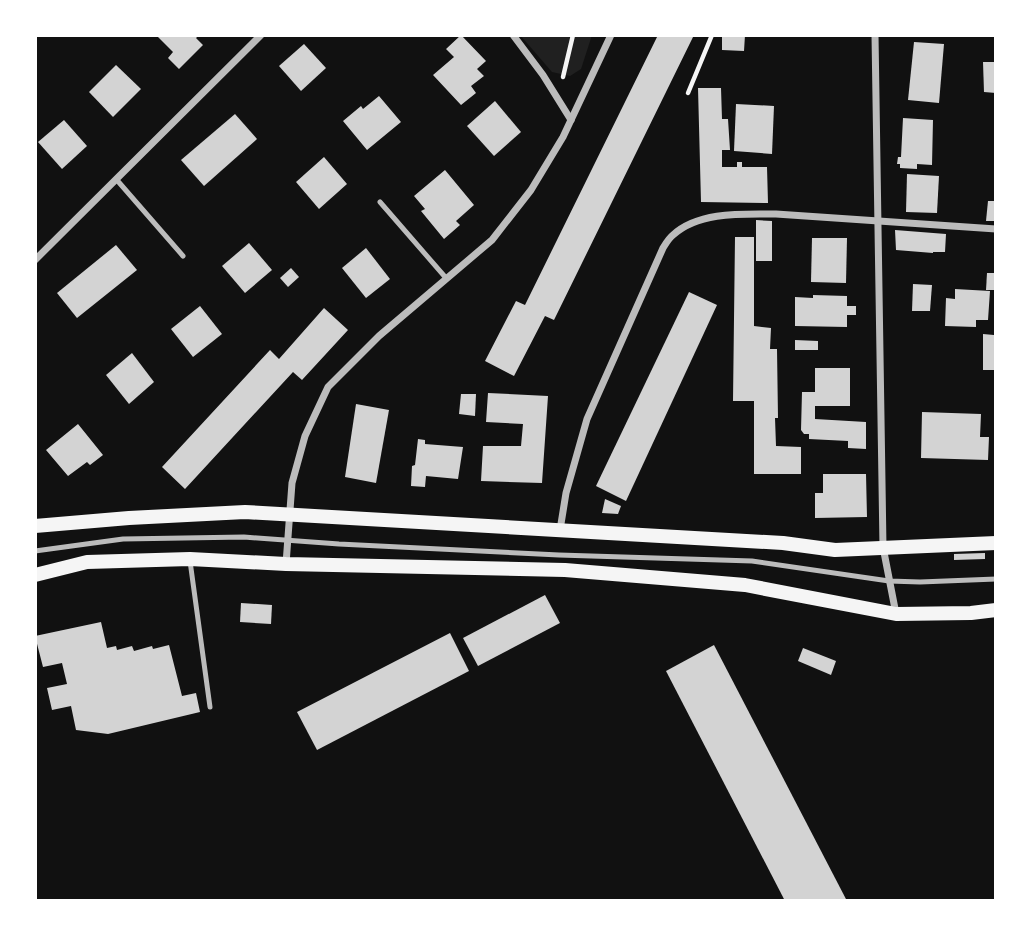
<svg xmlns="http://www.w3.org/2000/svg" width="1031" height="936" font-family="'Work Sans',sans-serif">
<rect width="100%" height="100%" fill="#111"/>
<polygon fill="#202020" points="520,35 592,35 581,69 570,76 552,72"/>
<g fill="#d3d3d3">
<polygon points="156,35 199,35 196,38 203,45 179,69 168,58 173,52"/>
<polygon points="461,35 486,61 477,69 484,76 471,86 476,93 461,105 433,75 454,57 446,49"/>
<polygon points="658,35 694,35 554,320 545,316 514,376 485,361 516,301 525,305"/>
<polygon points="722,35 745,35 744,51 722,50"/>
<polygon points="914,42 944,44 939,103 908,100"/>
<polygon points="304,44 326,68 301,91 279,66"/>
<polygon points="983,62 996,62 996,93 984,92"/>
<polygon points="116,65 141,89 113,117 89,92"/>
<polygon points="698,88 721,88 722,119 728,119 730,150 722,150 722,167 737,167 737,162 742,162 742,167 767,167 768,203 701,202"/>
<polygon points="379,96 401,122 367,150 343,121 361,106 363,109"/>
<polygon points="495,101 521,132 494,156 467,126"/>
<polygon points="736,104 774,106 772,154 734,151"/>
<polygon points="235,114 257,139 204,186 181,160"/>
<polygon points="903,118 933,120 932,165 917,164 917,169 900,168 900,164 897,164 898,157 901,157"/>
<polygon points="64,120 87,146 62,169 38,142"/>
<polygon points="324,157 347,184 319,209 296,182"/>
<polygon points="445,170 474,205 456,221 460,225 444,239 421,211 425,209 414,196"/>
<polygon points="907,174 939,176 937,213 906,212"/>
<polygon points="988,201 996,201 996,221 986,221"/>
<polygon points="756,220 772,221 772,261 756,261"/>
<polygon points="895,230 946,234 945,252 933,252 933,253 896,250"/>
<polygon points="735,237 754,237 754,326 771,328 770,349 777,349 778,418 775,418 776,446 801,447 801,474 754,474 754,401 733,401"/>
<polygon points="812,238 847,238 846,283 811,282"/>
<polygon points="249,243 272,270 245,293 222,266"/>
<polygon points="116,245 137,270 77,318 57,293"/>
<polygon points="366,248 390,279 366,298 342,268"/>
<polygon points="291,268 299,277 288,287 280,278"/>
<polygon points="987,273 996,273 996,290 986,290"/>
<polygon points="913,284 932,285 930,311 912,311"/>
<polygon points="955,289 990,291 988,320 976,320 976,327 945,326 946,298 955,299"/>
<polygon points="689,292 717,305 626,501 596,486"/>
<polygon points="813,295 847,296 847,306 856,306 856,315 847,315 847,327 795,326 795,297 813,298"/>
<polygon points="200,306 222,334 193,357 171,329"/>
<polygon points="324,308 348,330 302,380 293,372 185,489 162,467 270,350 279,359"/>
<polygon points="983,334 994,335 994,343 996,343 996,370 983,370"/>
<polygon points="795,340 818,341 818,350 795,350"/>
<polygon points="132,353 154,382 129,404 106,375"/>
<polygon points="815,368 850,368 850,406 815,406 815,419 866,422 866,449 848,448 848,441 809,439 809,434 804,434 801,430 802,392 815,392"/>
<polygon points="488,393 548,396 542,483 481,481 483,446 521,446 523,424 486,422"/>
<polygon points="461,394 476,394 475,416 459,414"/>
<polygon points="356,404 389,410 376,483 345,477"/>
<polygon points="922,412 981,414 980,437 989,437 988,460 921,458"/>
<polygon points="78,424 103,455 90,465 87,462 68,476 46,450"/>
<polygon points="418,439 425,440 425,444 463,447 458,479 426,476 425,487 411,486 412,466 415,465"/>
<polygon points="823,474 866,474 867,517 815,518 815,493 823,493"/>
<polygon points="605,499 621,506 618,514 602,513"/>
<polygon points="985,553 985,559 954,560 954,554"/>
<polygon points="545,595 560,623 478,666 463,638"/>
<polygon points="241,603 272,605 271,624 240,622"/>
<polygon points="101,622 107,648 116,646 117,650 132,646 134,651 152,646 153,649 169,645 182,696 196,693 200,712 108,734 76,730 71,706 52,710 47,688 67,684 62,663 43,667 35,636"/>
<polygon points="450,633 469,671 317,750 297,712"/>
<polygon points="714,645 847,901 785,901 666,671"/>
<polygon points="803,648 836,661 831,675 798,661"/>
</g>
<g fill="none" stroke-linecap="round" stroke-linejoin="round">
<g stroke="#f5f5f5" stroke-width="4.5">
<polyline points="563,77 573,35"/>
<polyline points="688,93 712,35"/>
</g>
<g stroke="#bcbcbc" stroke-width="5">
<polyline points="116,179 183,256"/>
<polyline points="380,202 446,278"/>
<polyline points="35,551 123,539 244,537 339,544 559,555 752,561 889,581 920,582 996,579"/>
<polyline points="190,561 210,707"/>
</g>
<g stroke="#bcbcbc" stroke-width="7">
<polyline points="513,35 543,75 571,120"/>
<polyline points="875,35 883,547 896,614"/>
<polyline points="35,260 261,35"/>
<path d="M 560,530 L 566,493 L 587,419 L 663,248 C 666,243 669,238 673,235 C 699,211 744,214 776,214 L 996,229"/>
<polyline points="286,564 292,483 305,436 328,387 379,336 492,240 531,190 563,137 611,35"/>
</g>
<g stroke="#f5f5f5" stroke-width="14">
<polyline points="35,526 129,518 245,512 783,543 835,550 996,543"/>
<polyline points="35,575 87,562 190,559 286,564 565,570 745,585 896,614 971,613 996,610"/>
</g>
</g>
<rect width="1031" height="936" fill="none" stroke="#ffffff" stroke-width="74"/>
</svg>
